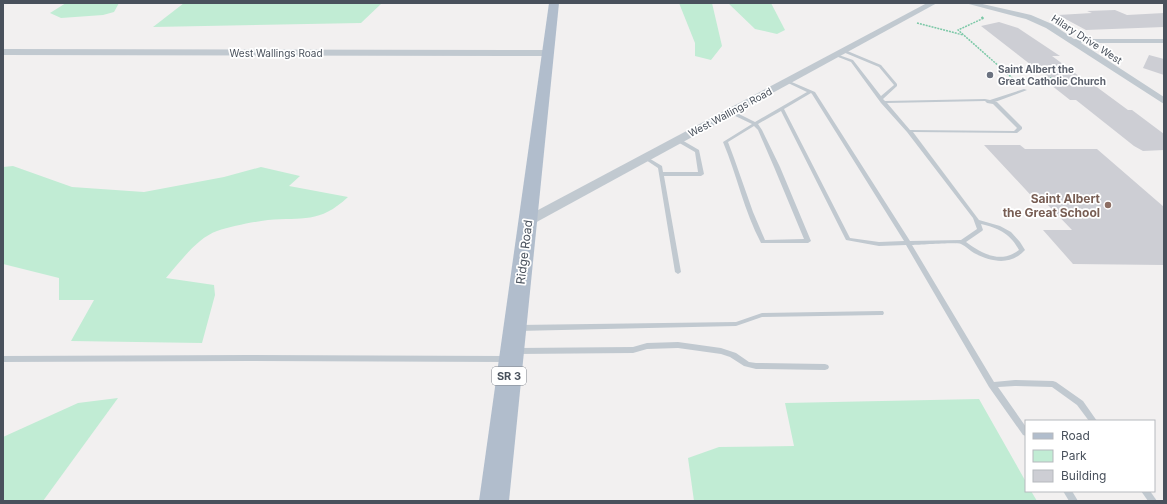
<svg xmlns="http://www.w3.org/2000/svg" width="1167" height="504" font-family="Inter,sans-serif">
<rect width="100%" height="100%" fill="#f2f0f0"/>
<g fill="#c1ecd4">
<polygon points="66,3 119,3 114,12 103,15 61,18 50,13"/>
<polygon points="184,3 382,3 361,23 153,27"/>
<polygon points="679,3 712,3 722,46 711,60 695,56 695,43"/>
<polygon points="728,3 771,3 785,30 777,34 755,29"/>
<path d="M 13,166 L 72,187 L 144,192 L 224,177 L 261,167 L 300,176 L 289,186 L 348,197 C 319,224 303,217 268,220 C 253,222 232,226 217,231 C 197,238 180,262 166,278 L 214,285 L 215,295 L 202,343 L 71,341 L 94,300 L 59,300 L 59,278 L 3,264 L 3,167 Z"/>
<polygon points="118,398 43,501 3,501 3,437 78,403"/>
<polygon points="979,399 1026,482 1026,491 1031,491 1037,501 694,501 688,458 719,447 794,446 785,403"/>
</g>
<g fill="#cdced4">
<polygon points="1115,10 1127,15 1164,13 1164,27 1086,30 1058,15 1092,13 1087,11"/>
<polygon points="999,22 1018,28 1060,56 1052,56 1091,85 1094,85 1128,110 1132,110 1164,134 1164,150 1143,151 1134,146 1076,100 1070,100 1051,85 1057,85 981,26"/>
<polygon points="1149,55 1164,59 1164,75 1143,68"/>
<polygon points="984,145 1020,145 1025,149 1097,149 1164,207 1164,265 1073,264 1043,230 1072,230 1046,203 1038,203"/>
</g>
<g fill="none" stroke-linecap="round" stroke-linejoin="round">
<g stroke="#7cc8a7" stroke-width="1.5" stroke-dasharray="2 1" stroke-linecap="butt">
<polyline points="983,17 981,18 984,18 958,30 1018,83"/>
<polyline points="917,23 963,35"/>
<polyline points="1014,79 1049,79 1052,77"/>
</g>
<g fill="#c1c9d0" fill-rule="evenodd">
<path d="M 843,50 L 845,50 L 881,65 L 897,84 L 897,86 L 883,99 L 885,101 L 985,99 L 990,100 L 1024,89 L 1027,90 L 995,102 L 997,102 L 1022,127 L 1022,129 L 1017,133 L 913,132 L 979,220 L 1000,226 L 1011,232 L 1020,242 L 1025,250 C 1011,266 991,262 974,253 C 970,251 966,246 961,244 C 956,242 920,245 912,245 L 994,382 L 1015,380 L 1053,381 L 1056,382 L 1083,401 L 1097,421 L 1089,421 L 1077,405 L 1052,387 L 1015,386 L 998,387 L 1026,427 L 1026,436 L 1023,435 L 989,387 L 906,245 L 879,246 L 846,240 L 781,111 L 758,124 L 762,130 L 780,167 L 811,241 L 808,243 L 761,243 C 744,211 737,175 723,142 L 752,124 L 729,113 L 729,111 L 733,111 L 755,122 L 807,92 L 786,82 L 785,81 L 787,80 L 815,92 L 910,241 L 961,240 L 977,229 L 973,218 L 907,132 L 881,103 L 851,62 L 833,55 L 836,54 L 853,60 L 881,96 L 894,85 L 879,67 L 843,52 ZM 811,93 L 812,94 L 904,241 L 879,242 L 850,238 L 784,109 ZM 985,101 L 987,103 L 993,104 L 1017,128 L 1014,131 L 910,130 L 887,103 ZM 754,126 L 758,130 L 774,167 L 804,239 L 765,240 L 753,212 L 734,158 L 728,142 ZM 981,224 C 998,228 1010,233 1019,250 C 1001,264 982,254 966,242 L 982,231 L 983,230 Z"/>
<polygon points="676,139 680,139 699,150 704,174 701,176 664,176 681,272 678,274 675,272 658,168 643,158 643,157 647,157 662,166 663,172 698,172 695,152 676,141"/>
<polygon points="881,311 883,311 884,313 883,315 881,315 762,317 736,326 518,331 516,330 515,328 516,326 518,325 736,322 762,313"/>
<polygon points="678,342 721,348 736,353 749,362 756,363 825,364 828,365 829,367 828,369 825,370 756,369 744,366 730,357 721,354 678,348 647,349 633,353 517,354 514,353 513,351 514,349 517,348 633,347 647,343"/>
<polygon points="247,355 505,356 508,357 509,359 508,361 505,362 247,361 3,362 3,356"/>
<polygon points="1063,491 1072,491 1078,501 1069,501"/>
<polygon points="1141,491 1150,491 1157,501 1148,501"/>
</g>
<polygon fill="#c1c9d0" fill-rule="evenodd" points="965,3 978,3 1031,15 1052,24 1074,39 1164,39 1164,43 1081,43 1164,97 1164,104 1046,28 1026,19"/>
<g fill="#c1c9d0" fill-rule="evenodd">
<polygon points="927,3 937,3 533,224 528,226 523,224 520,221 523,218"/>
<polygon points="3,49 548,50 553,53 548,56 3,55"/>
</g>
<polygon fill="#b1bdcc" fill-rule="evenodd" points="549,3 559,3 509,501 479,501"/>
</g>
<circle fill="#6b7280" stroke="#fff" stroke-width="1.5" cx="990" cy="75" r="4"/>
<circle fill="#8d6e63" stroke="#fff" stroke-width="1.5" cx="1108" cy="205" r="4"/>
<g text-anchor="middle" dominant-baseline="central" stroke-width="3.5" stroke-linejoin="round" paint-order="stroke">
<g font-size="10" fill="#49515c" stroke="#fff">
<text transform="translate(1087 39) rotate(33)">Hilary Drive West</text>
<text x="276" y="53">West Wallings Road</text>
<text transform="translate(730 112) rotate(-28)">West Wallings Road</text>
</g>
<g font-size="10" font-weight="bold" fill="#5b616d" stroke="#fff" text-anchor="start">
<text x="998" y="69">Saint Albert the<tspan x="998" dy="12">Great Catholic Church</tspan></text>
</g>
<rect fill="#fff" stroke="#80858d" stroke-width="1" x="492" y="367" width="34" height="18" rx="3"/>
<g font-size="11" font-weight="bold" fill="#49515c">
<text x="509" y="376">SR 3</text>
</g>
<g font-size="12" font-weight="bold" fill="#785e54" stroke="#fff" text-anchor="end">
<text x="1100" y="198">Saint Albert<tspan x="1100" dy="14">the Great School</tspan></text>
</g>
<g font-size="12" fill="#49515c" stroke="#fff">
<text transform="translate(524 252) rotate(-83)">Ridge Road</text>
</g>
</g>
<rect width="1167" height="504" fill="none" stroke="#49515c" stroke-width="8"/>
<rect x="1025" y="420" width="130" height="72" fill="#ffffff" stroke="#b6b9be"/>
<rect x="1033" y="433" width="20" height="6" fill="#b1bdcc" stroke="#b6b9be"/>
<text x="1061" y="440" font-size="12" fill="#49515c">Road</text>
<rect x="1033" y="450" width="20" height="12" fill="#c1ecd4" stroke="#b6b9be"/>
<text x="1061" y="460" font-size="12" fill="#49515c">Park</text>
<rect x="1033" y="470" width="20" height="12" fill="#cdced4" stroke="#b6b9be"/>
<text x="1061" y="480" font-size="12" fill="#49515c">Building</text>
</svg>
